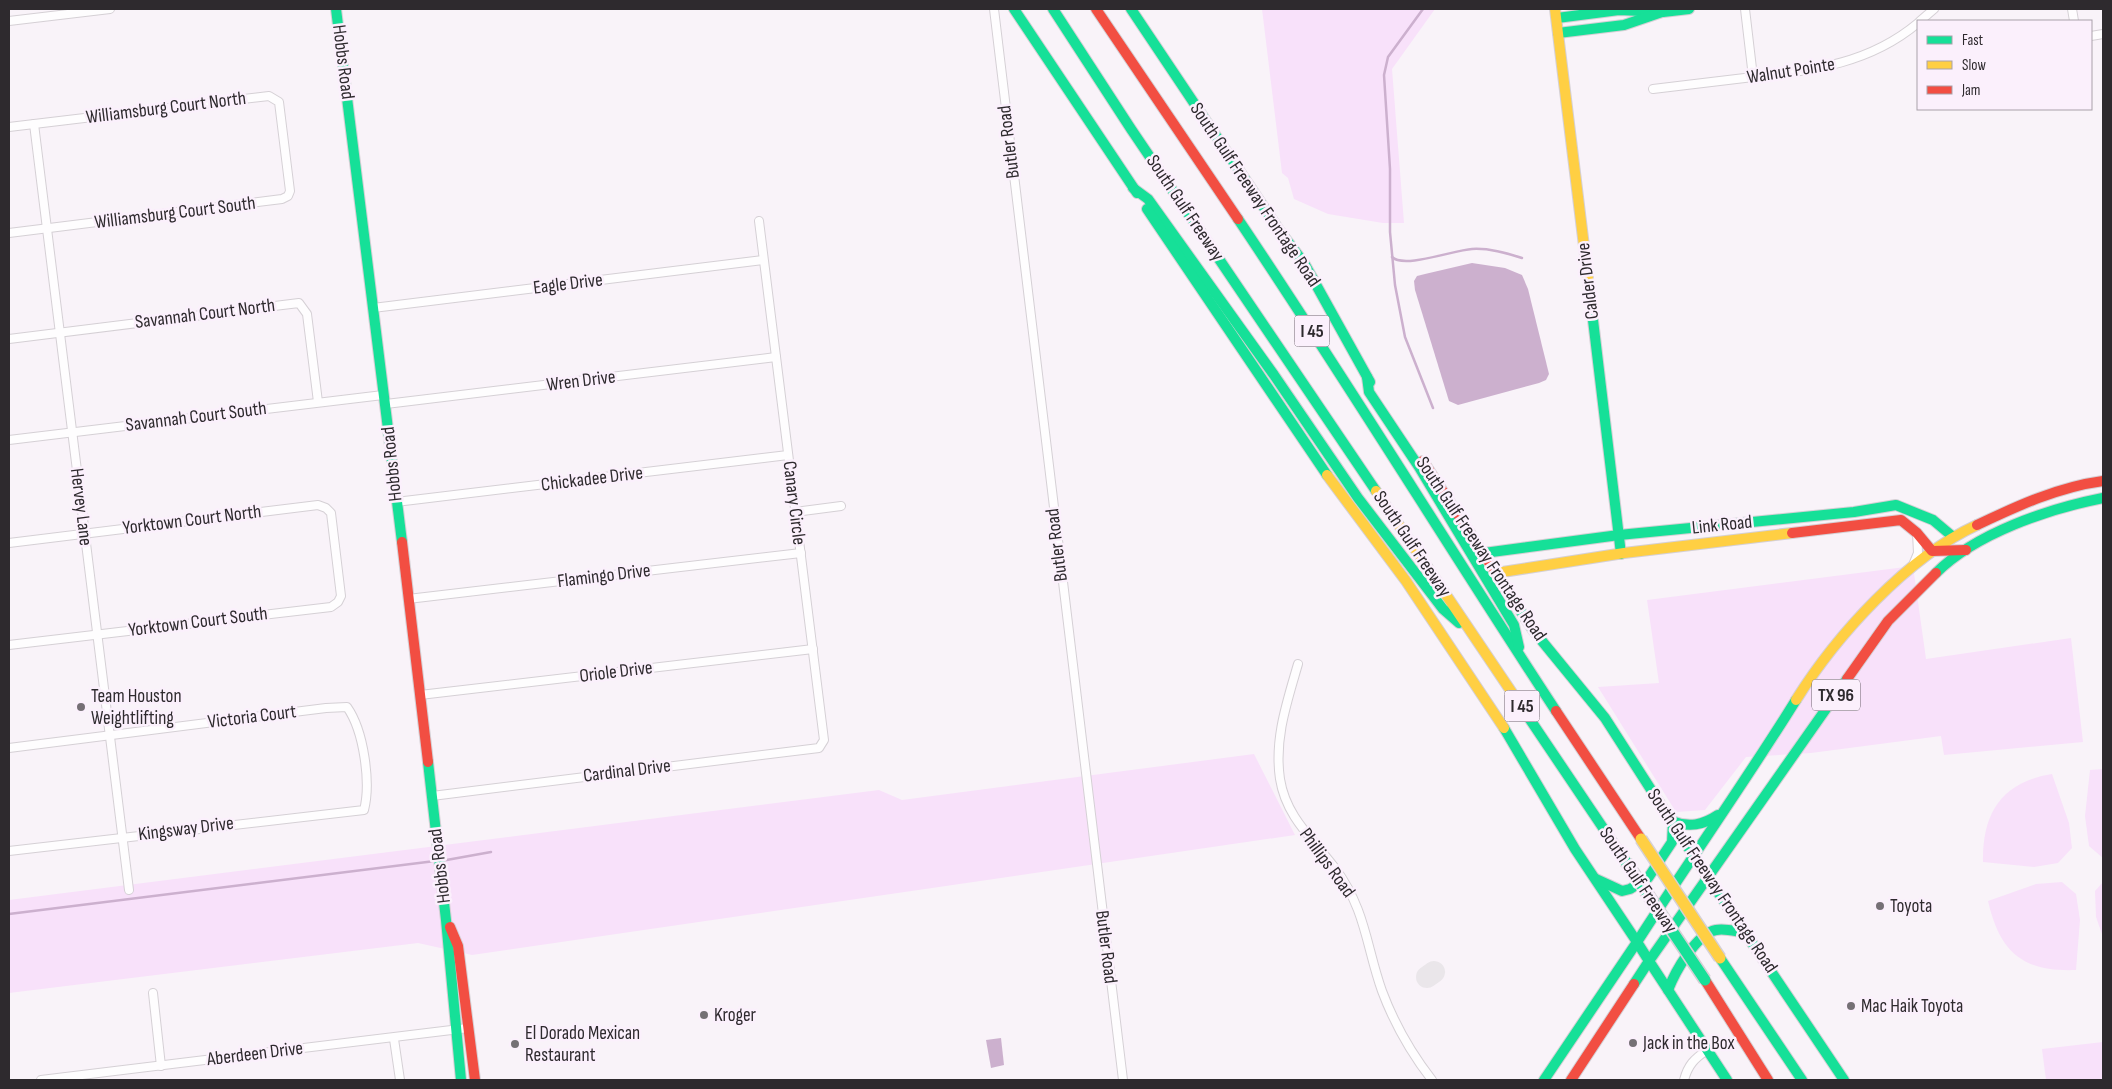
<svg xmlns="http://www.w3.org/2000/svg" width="2112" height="1089" font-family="'Sofia Sans Condensed',sans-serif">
<rect width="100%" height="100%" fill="#f9f3f9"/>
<g fill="#f8e1fa">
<polygon points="1262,9 1435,9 1392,69 1404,223 1383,223 1328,214 1294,199 1288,178 1282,173"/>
<polygon points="1913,566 1926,659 2071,638 2083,742 1944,755 1941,736 1811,753 1746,757 1705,810 1676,812 1598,687 1659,683 1647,600"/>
<polygon points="1254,754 1295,835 472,955 418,943 9,993 9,900 879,790 902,800"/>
<polygon points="2103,769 2103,858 2089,846 2085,816 2090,770"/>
<path d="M 2052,774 L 2069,823 L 2072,848 L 2058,863 L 2034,867 L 1983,862 C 1982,814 2001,782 2052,774 Z"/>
<path d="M 2062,882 L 2076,894 L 2080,920 L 2076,970 C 2023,972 2000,953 1988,901 L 2036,884 Z"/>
<polygon points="2103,882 2103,937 2096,917 2095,891"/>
<polygon points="2103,1042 2103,1080 2046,1080 2042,1049"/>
</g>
<g fill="#ccb0ce">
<polygon points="1472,263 1505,268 1522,275 1528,289 1549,374 1546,380 1539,383 1458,405 1449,401 1415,290 1414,281 1417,276 1425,274"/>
<polygon points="1001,1038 1004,1065 991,1068 986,1040"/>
</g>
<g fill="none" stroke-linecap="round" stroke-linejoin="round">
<g stroke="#ccb0ce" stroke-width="2.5">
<polyline points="1423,9 1388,57 1384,75 1390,169 1390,232 1395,285 1405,337 1433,408"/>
<path d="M 1392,257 C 1404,269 1454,250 1472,249 C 1489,248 1506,253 1522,258"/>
<polyline points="441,861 491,852"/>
<polyline points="9,914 435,861"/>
</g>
<polyline stroke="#eae6ea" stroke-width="22" points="1427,977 1434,972"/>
<defs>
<g id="street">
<polyline points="994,9 1123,1080"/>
<polyline points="1745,9 1753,77"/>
<polyline points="2072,9 2074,21"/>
<polyline points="9,21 110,9"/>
<polyline points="1920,21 1934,9"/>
<polyline points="2091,36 2103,34"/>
<path d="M 1653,89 C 1687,85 1720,81 1753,77 C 1814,70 1869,64 1918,23"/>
<polyline points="34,124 129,890"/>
<polyline points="9,127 269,96 279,102 290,191 288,196 282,199 9,233"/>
<polyline points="373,308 763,260"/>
<polyline points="9,339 299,303 307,314 318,402"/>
<polyline points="386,404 776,357"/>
<polyline points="9,440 383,395"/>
<polyline points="396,502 788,455"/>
<polyline points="795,512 841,506"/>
<polyline points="9,543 318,505 326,508 331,513 341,596 338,602 331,607 9,645"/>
<polyline points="1913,565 1918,553 1917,533"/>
<polyline points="408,599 801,553"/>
<path d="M 1298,664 C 1287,702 1274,739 1280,779 C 1286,817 1313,839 1335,868 C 1366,910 1366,946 1382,991 C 1394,1023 1411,1053 1432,1080"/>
<polyline points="420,695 813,649"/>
<path d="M 9,748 L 326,708 L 347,707 C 364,731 371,783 364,810 L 9,851"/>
<polyline points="432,796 819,748 824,740 759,221"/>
<polyline points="153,993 161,1066"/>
<polyline points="394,1039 400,1080"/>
<polyline points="41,1080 468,1028"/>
<path d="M 1684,1080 C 1688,1065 1694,1059 1707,1050"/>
</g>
<g id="fast">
<polyline points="336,9 402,542"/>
<polyline points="1014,9 1137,193"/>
<polyline points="1053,9 1131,129 1376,491"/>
<polyline points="1131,9 1279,230 1304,263 1370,382"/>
<polyline points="1557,18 1619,10 1663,12 1689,9"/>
<polyline points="1558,33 1624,25 1662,12"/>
<polyline points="1133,188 1148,199 1274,375 1358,498 1443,609 1459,623"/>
<polyline points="1147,209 1327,475"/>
<path d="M 1238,219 C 1347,381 1449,548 1556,711"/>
<polyline points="1590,295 1621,554"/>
<polyline points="1367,377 1369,392 1419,467 1514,625 1519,647"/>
<polyline points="1484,553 1619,535 1854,512 1896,505 1933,520 1952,536"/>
<polyline points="1496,573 1533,630 1605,718 1693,855 1844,1080"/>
<path d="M 1936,573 C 1976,533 2048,509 2103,498"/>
<path d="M 1796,700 C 1745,782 1689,861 1637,942 L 1649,961 L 1847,679"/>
<polyline points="1527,715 1626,862"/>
<polyline points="1504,728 1575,849 1637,942 1544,1080"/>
<polyline points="428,762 446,920 461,1080"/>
<path d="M 1672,821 C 1689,828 1703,825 1718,815"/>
<polyline points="1596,879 1622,891 1630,889 1648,878 1672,842 1673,823"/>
<polyline points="1720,958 1802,1080"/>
<polyline points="1634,984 1649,961 1727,1080"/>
<path d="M 1668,990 C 1675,972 1696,934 1716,930 C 1726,928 1737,932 1747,933"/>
</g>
<g id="slow">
<polyline points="1555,9 1590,295"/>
<polyline points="1327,475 1406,581 1504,728"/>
<polyline points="1376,491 1527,715"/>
<polyline points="1496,573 1624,553 1792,533"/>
<path d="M 1796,700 C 1836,636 1907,557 1977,525"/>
</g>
<g id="jam">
<polyline points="1096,9 1238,219"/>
<polyline points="1423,461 1496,573"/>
<path d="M 1977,525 C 2017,506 2058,487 2103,481"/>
<polyline points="1792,533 1901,520 1917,533 1932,551 1966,550"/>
<polyline points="402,542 428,762"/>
<polyline points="1847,679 1888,621 1936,573"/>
<polyline points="1556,711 1641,839"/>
<polyline points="450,927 458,946 475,1080"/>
<polyline points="1705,980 1768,1080"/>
<polyline points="1571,1080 1634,984"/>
</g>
</defs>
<use href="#street" stroke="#d5d0d5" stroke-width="10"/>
<use href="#fast" stroke="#d5d0d5" stroke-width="12"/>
<use href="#slow" stroke="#d5d0d5" stroke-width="12"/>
<use href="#jam" stroke="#d5d0d5" stroke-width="12"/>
<use href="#street" stroke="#fefdfe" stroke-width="8"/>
<use href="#fast" stroke="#16e098" stroke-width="10"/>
<use href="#slow" stroke="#ffcf43" stroke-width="10"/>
<use href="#jam" stroke="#f24e42" stroke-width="10"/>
<defs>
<polyline id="fast-bridge" points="1626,862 1705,980"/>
<polyline id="slow-bridge" points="1641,839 1720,958"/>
</defs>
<use href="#fast-bridge" stroke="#d5d0d5" stroke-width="14" stroke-linecap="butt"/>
<use href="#slow-bridge" stroke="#d5d0d5" stroke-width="14" stroke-linecap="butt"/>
<use href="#fast-bridge" stroke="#16e098" stroke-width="11"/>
<use href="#slow-bridge" stroke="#ffcf43" stroke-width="11"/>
</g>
<g fill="#757075" stroke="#fbf0fc" stroke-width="2">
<circle cx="81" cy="707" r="5"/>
<circle cx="1880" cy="906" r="5"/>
<circle cx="1851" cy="1006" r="5"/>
<circle cx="704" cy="1015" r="5"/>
<circle cx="1633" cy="1043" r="5"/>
<circle cx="515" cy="1044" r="5"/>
</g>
<g text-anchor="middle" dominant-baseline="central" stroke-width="5" stroke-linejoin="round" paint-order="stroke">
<g fill="#fbf0fc" stroke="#6c656c" stroke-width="1">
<rect x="1294.5" y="315.5" width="35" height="31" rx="4"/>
<rect x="1812" y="679.5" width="48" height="31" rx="4"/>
<rect x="1504.5" y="690.5" width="35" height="31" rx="4"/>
</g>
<g font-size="18" font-weight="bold" fill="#2e2a2e">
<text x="1312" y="331">I 45</text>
<text x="1836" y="695">TX 96</text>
<text x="1522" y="706">I 45</text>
</g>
<g font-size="19" fill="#2e2a2e" stroke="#fbf0fc">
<text transform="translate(343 62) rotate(83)">Hobbs Road</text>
<text transform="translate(1791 71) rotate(-9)">Walnut Pointe</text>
<text transform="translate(166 108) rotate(-7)">Williamsburg Court North</text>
<text transform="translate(1009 142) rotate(-97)">Butler Road</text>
<text transform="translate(1255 195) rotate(56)">South Gulf Freeway Frontage Road</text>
<text transform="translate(1185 208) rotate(56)">South Gulf Freeway</text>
<text transform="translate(175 213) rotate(-7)">Williamsburg Court South</text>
<text transform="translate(1588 281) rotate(-97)">Calder Drive</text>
<text transform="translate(568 284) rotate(-7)">Eagle Drive</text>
<text transform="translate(205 314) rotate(-7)">Savannah Court North</text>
<text transform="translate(581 381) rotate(-7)">Wren Drive</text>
<text transform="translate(196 417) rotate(-7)">Savannah Court South</text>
<text transform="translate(392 464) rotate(-96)">Hobbs Road</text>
<text transform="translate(592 479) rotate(-7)">Chickadee Drive</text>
<text transform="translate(794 503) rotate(83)">Canary Circle</text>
<text transform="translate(81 507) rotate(83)">Hervey Lane</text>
<text transform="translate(192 520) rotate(-7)">Yorktown Court North</text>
<text transform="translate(1722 525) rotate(-6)">Link Road</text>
<text transform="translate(1412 544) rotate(56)">South Gulf Freeway</text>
<text transform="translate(1057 545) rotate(-97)">Butler Road</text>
<text transform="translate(1481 549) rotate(56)">South Gulf Freeway Frontage Road</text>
<text transform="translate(604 576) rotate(-7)">Flamingo Drive</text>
<text transform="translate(198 622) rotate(-7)">Yorktown Court South</text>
<text transform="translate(616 672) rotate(-7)">Oriole Drive</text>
<text transform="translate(252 717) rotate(-7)">Victoria Court</text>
<text transform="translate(627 771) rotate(-7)">Cardinal Drive</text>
<text transform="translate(186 829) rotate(-7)">Kingsway Drive</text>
<text transform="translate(1327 863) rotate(54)">Phillips Road</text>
<text transform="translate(440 866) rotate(-97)">Hobbs Road</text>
<text transform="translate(1638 880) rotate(56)">South Gulf Freeway</text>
<text transform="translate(1712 881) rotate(56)">South Gulf Freeway Frontage Road</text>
<text transform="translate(1106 947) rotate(83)">Butler Road</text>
<text transform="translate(255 1054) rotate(-7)">Aberdeen Drive</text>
</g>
<g font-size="19" fill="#2e2a2e" stroke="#fbf0fc" text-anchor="start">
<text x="91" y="696">Team Houston<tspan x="91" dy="22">Weightlifting</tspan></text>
<text x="1890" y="906">Toyota</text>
<text x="1861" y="1006">Mac Haik Toyota</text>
<text x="714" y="1015">Kroger</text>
<text x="525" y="1033">El Dorado Mexican<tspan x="525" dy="22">Restaurant</tspan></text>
<text x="1643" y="1043">Jack in the Box</text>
</g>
</g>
<rect width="2112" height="1089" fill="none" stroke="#2e2a2e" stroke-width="20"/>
<rect x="1917" y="20" width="175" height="90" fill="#fbf0fc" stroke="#a9a1aa"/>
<rect x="1927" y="36" width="25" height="8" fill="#16e098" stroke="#a9a1aa"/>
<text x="1962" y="45" font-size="15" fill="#2e2a2e">Fast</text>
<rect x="1927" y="61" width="25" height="8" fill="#ffcf43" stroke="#a9a1aa"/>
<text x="1962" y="70" font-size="15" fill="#2e2a2e">Slow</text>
<rect x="1927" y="86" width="25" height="8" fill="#f24e42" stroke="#a9a1aa"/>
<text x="1962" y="95" font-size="15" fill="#2e2a2e">Jam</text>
</svg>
